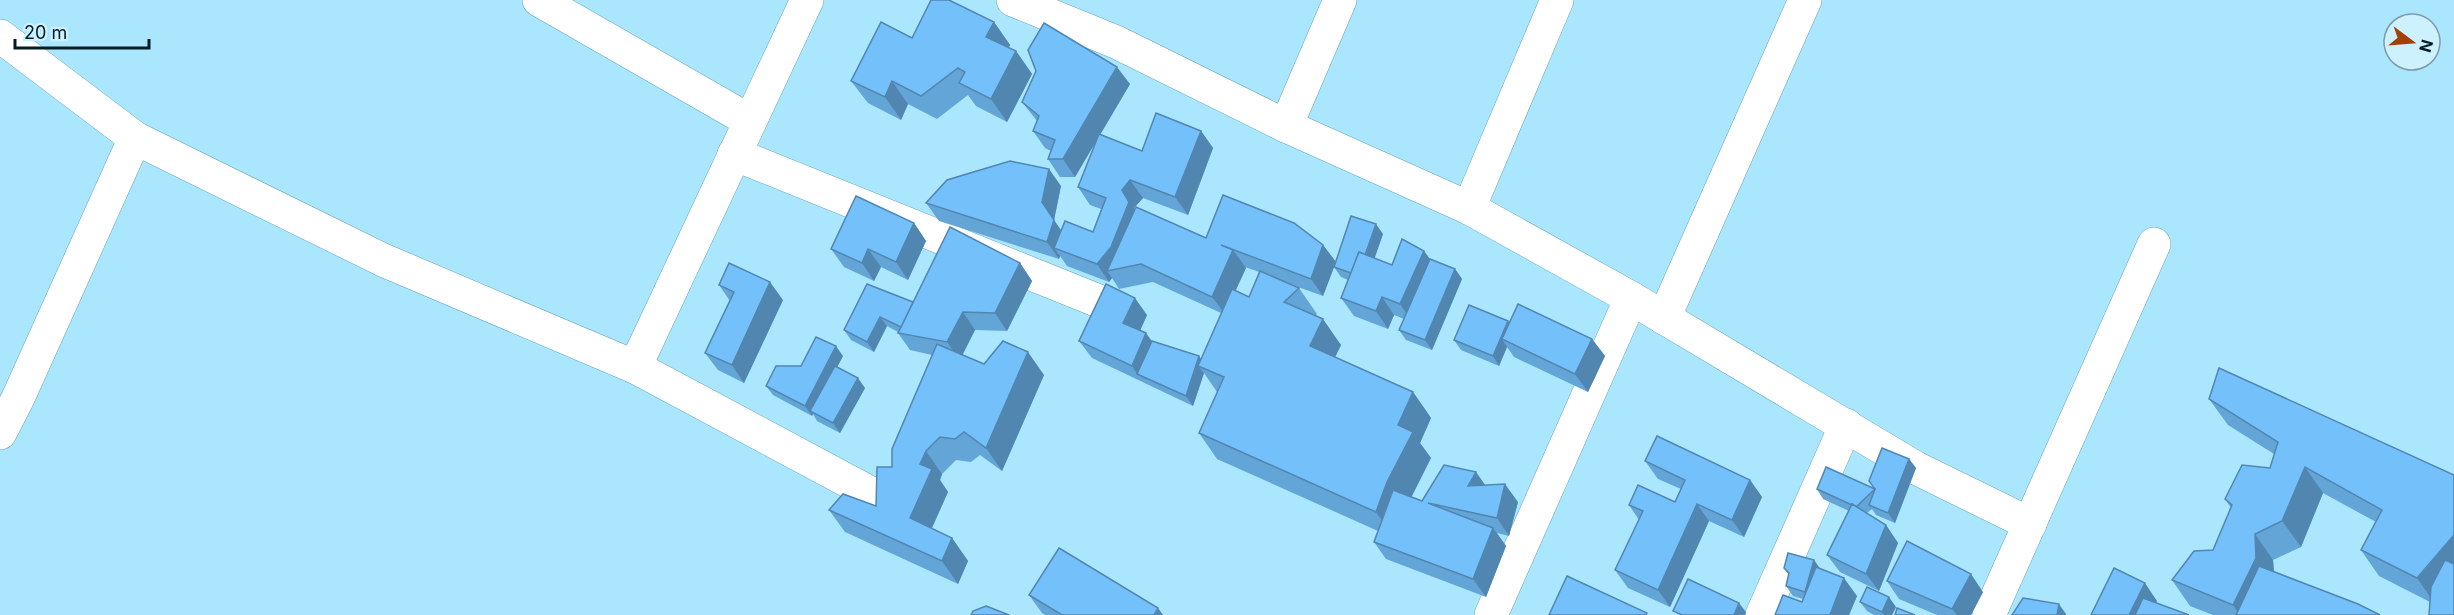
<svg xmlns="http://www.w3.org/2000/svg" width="2454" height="615" font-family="Inter,sans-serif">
<rect width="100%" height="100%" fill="#aae7ff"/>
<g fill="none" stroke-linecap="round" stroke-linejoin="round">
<defs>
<g id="minor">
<polyline points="539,0 750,121"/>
<polyline points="1013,0 1116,42 1286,126 1469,208 1631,298 1916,468 2030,524"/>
<polyline points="0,36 135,138 383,260 635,367 891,504"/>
<polyline points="1286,126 1340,0"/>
<polyline points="734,154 1101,302"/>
<polyline points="1469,208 1557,0"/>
<polyline points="1664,318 1805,0"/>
<polyline points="635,367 807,0"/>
<polyline points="0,433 18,398 135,138"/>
<polyline points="1491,615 1631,298"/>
<polyline points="1762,615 1846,425"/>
<polyline points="1989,615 2154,244"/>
</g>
</defs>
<use href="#minor" stroke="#68a4ba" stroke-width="34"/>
<use href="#minor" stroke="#fff" stroke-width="33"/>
</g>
<g fill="#64a5d8" fill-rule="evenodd">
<polygon points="994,22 1010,45 1008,48 1016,51 1032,74 1007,122 976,106 968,95 937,119 908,104 901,120 868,103 851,81 912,38"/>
<path d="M 1130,84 L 1100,135 L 1142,151 L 1201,131 L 1213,148 L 1188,215 L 1143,198 L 1134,208 L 1135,209 L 1206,238 L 1323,245 L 1336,262 L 1383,234 L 1374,258 L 1392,265 L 1424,251 L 1430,259 L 1455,269 L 1462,279 L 1432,350 L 1406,340 L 1399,330 L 1404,319 L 1394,315 L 1388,329 L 1354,316 L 1341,298 L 1348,280 L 1341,277 L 1334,267 L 1323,296 L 1287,283 L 1299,288 L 1317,314 L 1315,316 L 1341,345 L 1335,357 L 1413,392 L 1431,418 L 1420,443 L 1431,458 L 1411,497 L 1422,501 L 1485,485 L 1518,502 L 1509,536 L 1497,533 L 1506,546 L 1486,597 L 1386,559 L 1374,542 L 1378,531 L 1217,459 L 1199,433 L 1217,392 L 1204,373 L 1193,406 L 1092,358 L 1079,341 L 1147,315 L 1140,330 L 1152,341 L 1201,359 L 1221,313 L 1153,282 L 1119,289 L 1112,278 L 1109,282 L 1067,266 L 1060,256 L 1059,259 L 939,221 L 926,203 L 1061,186 L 1054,220 L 1061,230 L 1093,232 L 1101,209 L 1090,205 L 1078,187 L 1095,143 L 1075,177 L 1060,177 L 1048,159 L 1051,151 L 1045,148 L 1033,131 L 1037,121 L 1022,102 ZM 1245,267 L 1259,272 L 1249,297 L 1235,291 L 1246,268 Z"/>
<polygon points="914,223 926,241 908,280 881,267 874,281 844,267 831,249"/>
<polygon points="1020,263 1032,281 1007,331 975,330 962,355 984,364 1044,375 1002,471 980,455 971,462 956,460 942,474 940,480 948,492 932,528 952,538 968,561 958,584 845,532 829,510 876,506 892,467 932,355 910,350 898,333 898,332 887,326 874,352 851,340 844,330 913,302"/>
<polygon points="719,285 783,300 744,383 718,370 705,353 730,301"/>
<polygon points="1509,323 1592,339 1605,356 1588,392 1514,357 1507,347 1499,366 1461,350 1454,340"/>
<polygon points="843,356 837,367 865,388 840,433 817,421 813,414 812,416 773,395 766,386 801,366"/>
<polygon points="2209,399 2454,475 2430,602 2379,576 2361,550 2376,522 2323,493 2301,547 2273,560 2274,572 2380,615 2213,615 2190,606 2172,580 2213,550 2231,508 2225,499 2270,468 2274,454 2228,425"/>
<polygon points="1909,459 1916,468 1895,523 1876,515 1872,509 1867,513 1886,525 1898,543 1879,591 1840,572 1827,555 1849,511 1823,499 1817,489 1875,489"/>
<polygon points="1645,461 1750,480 1762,497 1744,537 1709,521 1670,607 1628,588 1615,570 1639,520 1629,505 1675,502 1681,489 1658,479"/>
<polygon points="1814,560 1819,568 1857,596 1849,615 1775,615 1802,602 1803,599 1793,596 1786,586 1789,575 1784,568"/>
<polygon points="1887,581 1983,592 1971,615 1937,615 1899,599"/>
<polygon points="1029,595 1163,615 1045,615 1042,613"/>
<polygon points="1860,602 1896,607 1892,615 1874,615 1867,611"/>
</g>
<g fill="#5186b0">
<polygon points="994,22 1010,45 1003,60 986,37"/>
<polygon points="1016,51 1032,74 1007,122 991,99"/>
<polygon points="1117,67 1130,84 1075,177 1063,159"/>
<polygon points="892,81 908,104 901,120 885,97"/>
<polygon points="1201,131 1213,148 1188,215 1175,197"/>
<polygon points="1049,169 1061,186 1054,220 1066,238 1054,248 1060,256 1059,259 1047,242 1042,202"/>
<polygon points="1130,180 1143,198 1134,208 1141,219 1107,271 1112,278 1109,282 1097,264 1122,190"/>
<polygon points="914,223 926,241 908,280 896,262"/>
<polygon points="1376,224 1383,234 1365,286 1359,276"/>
<polygon points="1323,245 1336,262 1323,296 1311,279"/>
<polygon points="868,249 881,267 874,281 862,263"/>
<polygon points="1233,250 1246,268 1225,314 1212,297"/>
<polygon points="1424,251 1437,269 1412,322 1400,304"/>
<polygon points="1020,263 1032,281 1007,331 995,313"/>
<polygon points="1455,269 1462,279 1432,350 1425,340"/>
<polygon points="770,282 783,300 744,383 732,365"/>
<polygon points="1382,297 1394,315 1388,329 1376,311"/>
<polygon points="1135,298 1147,315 1136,340 1123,323"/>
<polygon points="963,312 975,330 960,360 947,342"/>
<polygon points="880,317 887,326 874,352 867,342"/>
<polygon points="1323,319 1341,345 1328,372 1310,346"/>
<polygon points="1508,321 1514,330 1502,339 1507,347 1499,366 1493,356"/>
<polygon points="1146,333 1159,351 1137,374 1132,366"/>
<polygon points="1592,339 1605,356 1588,392 1575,374"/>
<polygon points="836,346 843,356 813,413 810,411 813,414 812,416 805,406"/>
<polygon points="1028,352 1044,375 1002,471 986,448"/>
<polygon points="1199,356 1206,366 1198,366 1204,373 1193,406 1186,396"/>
<polygon points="858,378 865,388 840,433 833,423"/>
<polygon points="1413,392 1431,418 1420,443 1431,458 1406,508 1395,538 1376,512 1398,425"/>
<polygon points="926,451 942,474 940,480 948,492 926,541 910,518 920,464"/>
<polygon points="1909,459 1916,468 1895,523 1888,513"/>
<polygon points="2305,467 2323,493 2301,547 2282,521"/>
<polygon points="1476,472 1488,489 1468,486"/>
<polygon points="1750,480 1762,497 1744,537 1732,520"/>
<polygon points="1505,484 1518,502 1509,536 1497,518"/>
<polygon points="1697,504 1709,521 1670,607 1658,590"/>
<polygon points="1886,525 1898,543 1879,591 1866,574"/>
<polygon points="1493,528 1506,546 1486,597 1473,579"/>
<polygon points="2255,534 2273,560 2275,584 2240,615 2233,605"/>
<polygon points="2454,535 2454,582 2435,604 2417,578"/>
<polygon points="952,538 968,561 958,584 942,561"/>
<polygon points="1814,560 1821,570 1812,602 1805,592"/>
<polygon points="1971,574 1983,592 1971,615 1957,615 1952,609"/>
<polygon points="1844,578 1857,596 1849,615 1830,615"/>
<polygon points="2145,583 2157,601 2150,615 2129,615"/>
<polygon points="1889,597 1896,607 1892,615 1884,615 1882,612"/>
<polygon points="1739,603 1746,612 1745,615 1734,615"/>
<polygon points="2059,604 2066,614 2066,615 2057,615"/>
<polygon points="1158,608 1163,615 1154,615"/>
</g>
<g fill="#74c0fb" stroke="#5186b0" stroke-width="1.5">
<polygon points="931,0 949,0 994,22 986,37 1016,51 991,99 959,83 965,72 958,68 921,96 892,81 885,97 851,81 881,22 912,38"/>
<polygon points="1044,23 1117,67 1063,159 1048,159 1055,140 1033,131 1039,116 1022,102 1036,71 1028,50"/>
<polygon points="1156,113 1201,131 1175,197 1130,180 1122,190 1129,202 1111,247 1097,264 1054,248 1065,221 1093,232 1106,198 1078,187 1099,134 1142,151"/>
<polygon points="1010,161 1049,169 1042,202 1054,220 1047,242 926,203 947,180"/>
<polygon points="1223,195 1294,223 1323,245 1311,279 1221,245 1233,250 1212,297 1141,264 1107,271 1136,207 1206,238"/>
<polygon points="856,196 914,223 896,262 868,249 862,263 831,249"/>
<polygon points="1351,216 1376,224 1365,255 1359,252 1351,273 1334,267"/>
<polygon points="950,227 1020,263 995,313 963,312 947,342 898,333"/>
<polygon points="1402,239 1424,251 1400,304 1382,297 1376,311 1341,298 1359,252 1392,265"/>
<polygon points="1430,259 1455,269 1425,340 1399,330"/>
<polygon points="729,263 770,282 732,365 705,353 734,292 719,285"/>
<polygon points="1260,271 1299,288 1284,302 1323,319 1310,346 1413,392 1398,425 1413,432 1387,482 1376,512 1199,433 1224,377 1198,366 1232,289 1249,297"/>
<polygon points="867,284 913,302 901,327 880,317 867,342 844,330"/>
<polygon points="1106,284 1135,298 1123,323 1146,333 1132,366 1079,341"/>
<polygon points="1518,304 1592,339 1575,374 1502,339"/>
<polygon points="1469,305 1508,321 1493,356 1454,340"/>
<polygon points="816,337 836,346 805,406 766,386 776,366 801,366"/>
<polygon points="1003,341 1028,352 986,448 964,432 955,439 940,437 926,451 920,464 932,469 910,518 952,538 942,561 829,510 843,494 876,506 877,467 892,467 892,449 937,344 984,364"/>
<polygon points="1152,341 1199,356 1186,396 1137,374"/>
<polygon points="835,366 858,378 833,423 810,411"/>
<polygon points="2219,368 2454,475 2454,535 2417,578 2361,550 2382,510 2305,467 2282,521 2255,534 2256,558 2233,605 2172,580 2194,551 2213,550 2232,505 2225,499 2242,465 2270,468 2278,442 2209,399"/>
<polygon points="1657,436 1750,480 1732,520 1697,504 1658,590 1615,570 1643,511 1629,505 1638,485 1675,502 1685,480 1645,461"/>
<polygon points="1882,448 1909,459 1888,513 1869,505 1875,489 1869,481"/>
<polygon points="1444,465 1476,472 1468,486 1505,484 1497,518 1428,503 1493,528 1473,579 1374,542 1393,490 1422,501"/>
<polygon points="1826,467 1875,489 1856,507 1852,504 1852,505 1817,489"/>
<polygon points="1852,504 1886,525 1866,574 1827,555"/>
<polygon points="1907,541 1971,574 1952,609 1887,581"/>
<polygon points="1059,548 1158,608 1154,615 1062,615 1029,595"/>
<polygon points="1788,553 1814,560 1805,592 1786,586 1789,573 1784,568"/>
<polygon points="2445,560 2454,564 2454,615 2429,615 2431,587"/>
<polygon points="2259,566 2358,604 2380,615 2236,615"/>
<polygon points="1816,567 1844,578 1830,615 1775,615 1783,595 1802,602"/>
<polygon points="2114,568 2145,583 2129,615 2091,615"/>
<polygon points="1567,576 1647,613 1646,615 1549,615"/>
<polygon points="1688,579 1739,603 1734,615 1682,615 1673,611"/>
<polygon points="1867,587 1889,597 1882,612 1860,602"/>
<polygon points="2023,598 2059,604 2057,615 2012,615"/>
<polygon points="2143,598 2189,615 2135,615"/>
<polygon points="986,606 1009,615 971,615 973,611"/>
<polygon points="1897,608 1915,615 1895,615"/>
</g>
<g transform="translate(2412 42) rotate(106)"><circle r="28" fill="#cdf1ff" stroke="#7d9ca8" stroke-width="1.5"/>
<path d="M0-4.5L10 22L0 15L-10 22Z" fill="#a34006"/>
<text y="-9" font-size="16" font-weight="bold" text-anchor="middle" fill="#041d25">N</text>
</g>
<path d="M15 39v9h134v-9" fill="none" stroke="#041d25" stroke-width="3"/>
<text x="24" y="39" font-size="18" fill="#041d25" stroke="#cdf1ff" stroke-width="4.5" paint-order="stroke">20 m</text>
</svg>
